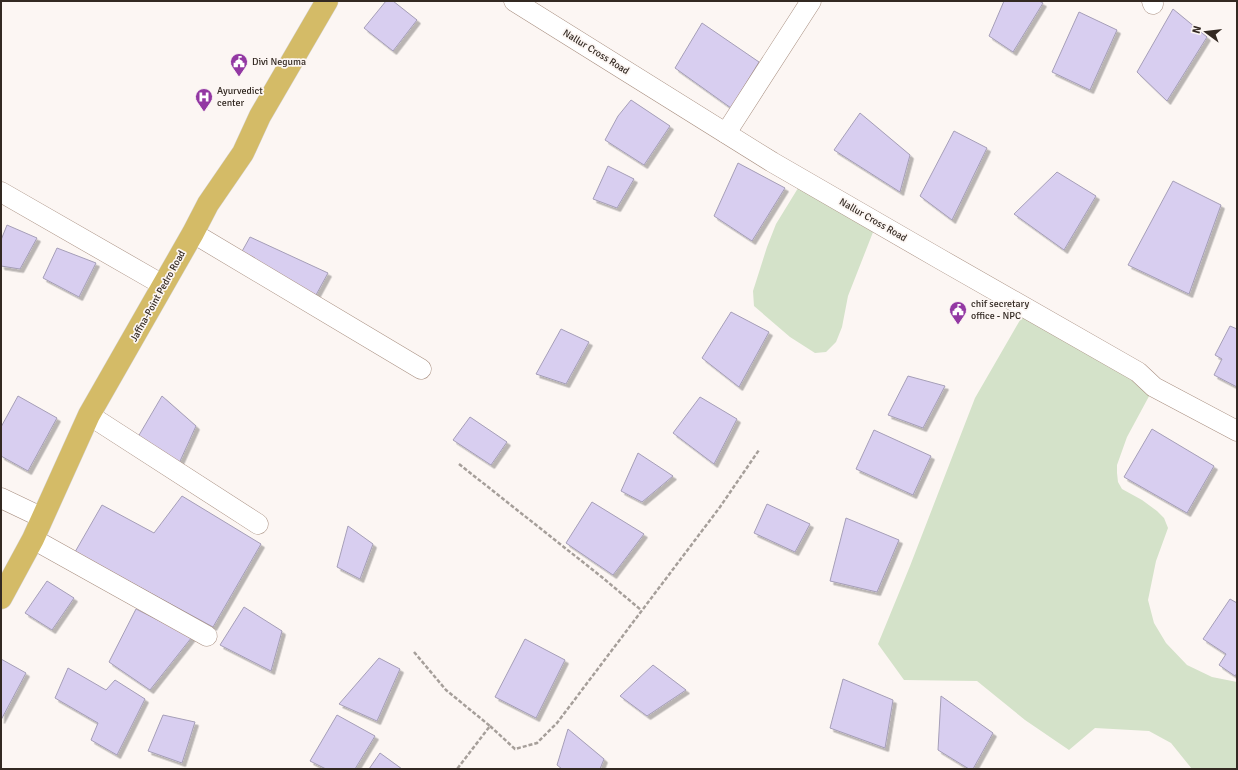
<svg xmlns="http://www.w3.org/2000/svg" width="1238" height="770" font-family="Signika,sans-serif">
<defs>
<filter id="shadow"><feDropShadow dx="3.5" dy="3.5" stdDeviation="0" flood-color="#0004"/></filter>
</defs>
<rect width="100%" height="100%" fill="#fcf6f3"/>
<g fill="#d4e2c9">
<polygon points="803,180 877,222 848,296 842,327 836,342 826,352 815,353 790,337 754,306 753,291 767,247 776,224"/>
<polygon points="1027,308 1154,387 1127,437 1117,465 1117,473 1118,482 1122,489 1142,500 1157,511 1164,518 1168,528 1156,561 1148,600 1154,623 1166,643 1187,665 1212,677 1237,682 1237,769 1192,769 1171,743 1149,731 1095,728 1069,750 1025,720 977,681 904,680 878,644 910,566 975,398"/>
</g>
<g fill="#d8cef0" stroke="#a59eb7" filter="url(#shadow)">
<polygon points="386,1 393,1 417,20 393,51 364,28"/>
<polygon points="1004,1 1039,1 1043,3 1013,52 989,36"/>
<polygon points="1173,9 1207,37 1167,101 1137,72"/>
<polygon points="1079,12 1117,30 1090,90 1052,72"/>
<polygon points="702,23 759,62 731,108 675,68"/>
<polygon points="631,100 670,126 644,165 605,140 618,116"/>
<polygon points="860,113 910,155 900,192 834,150"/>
<polygon points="954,131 987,148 952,220 920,196"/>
<polygon points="738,163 785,188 752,241 714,216"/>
<polygon points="608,166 634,179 617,208 593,199"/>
<polygon points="1057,172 1096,196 1064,250 1014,214"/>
<polygon points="1173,181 1221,205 1189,294 1128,265"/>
<polygon points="7,225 37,238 20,269 1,266 1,240"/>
<polygon points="250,237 328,273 316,295 240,255"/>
<polygon points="57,248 96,263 79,297 43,278"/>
<polygon points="731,312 769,332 739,387 702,358"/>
<polygon points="1230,326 1237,329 1237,387 1214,375 1222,359 1215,355"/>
<polygon points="561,329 589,342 566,384 536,374"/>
<polygon points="908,376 945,386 923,428 888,415"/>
<polygon points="18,396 57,418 28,471 1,456 1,427"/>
<polygon points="162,396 196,426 176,470 135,442"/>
<polygon points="700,397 737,419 714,464 673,433"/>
<polygon points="470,417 507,442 491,465 453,440"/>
<polygon points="1152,429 1214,466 1187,513 1124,477"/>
<polygon points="874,430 931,456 913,495 856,469"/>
<polygon points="638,453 673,476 642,502 621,491"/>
<polygon points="182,496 261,544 213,627 75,552 102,505 154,533"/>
<polygon points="592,502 644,534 613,575 566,543"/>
<polygon points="767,504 810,524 795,552 754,533"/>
<polygon points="846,518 899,540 877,592 830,581"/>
<polygon points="348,526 373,544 360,579 337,567"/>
<polygon points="47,581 74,598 52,630 25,613"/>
<polygon points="1230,599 1237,603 1237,673 1235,676 1219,665 1226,654 1203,639"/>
<polygon points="244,607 282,631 271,671 220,645"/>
<polygon points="136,609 192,637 150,690 109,662"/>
<polygon points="525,639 565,660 536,718 495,697"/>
<polygon points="379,658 400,669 377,721 339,704"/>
<polygon points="1,659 26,673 1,720"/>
<polygon points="653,665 686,690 647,716 620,696"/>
<polygon points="68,668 106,690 115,680 145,699 117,755 91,740 98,723 55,698"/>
<polygon points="843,679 893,700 885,748 830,728"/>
<polygon points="941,696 993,733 973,769 969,769 938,750"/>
<polygon points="163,715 195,722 182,763 148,751"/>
<polygon points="337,715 375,736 355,769 326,769 310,761"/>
<polygon points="568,729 604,759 600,769 562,769 557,765"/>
<polygon points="380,753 402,769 369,769"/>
</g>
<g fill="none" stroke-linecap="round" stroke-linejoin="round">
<defs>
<g id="minor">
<polyline points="514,1 772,162 940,259 1138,372 1154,387 1237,431"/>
<polyline points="1152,1 1153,4"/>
<polyline points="726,133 811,1"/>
<polyline points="1,192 163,285"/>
<polyline points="193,233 421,369"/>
<polyline points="89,415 258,524"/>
<polyline points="1,498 43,518"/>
<polyline points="33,539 207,636"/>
</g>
<polyline id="primary" points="1,598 33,539 89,415 193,233 208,204 243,153 260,116 327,1"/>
</defs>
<use href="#minor" stroke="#a88f80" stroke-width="21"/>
<use href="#primary" stroke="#d6d4d3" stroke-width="23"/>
<g stroke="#a69f9a" stroke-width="2.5" stroke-dasharray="4 2" stroke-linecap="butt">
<polyline points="459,464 603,578 641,610"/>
<polyline points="414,652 446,690 490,726 457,769"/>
<polyline points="490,726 515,749 537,743 557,723 720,507 759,450"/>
</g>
<use href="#minor" stroke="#fff" stroke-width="20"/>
<use href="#primary" stroke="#d4bb67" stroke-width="22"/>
</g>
<defs>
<symbol id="civic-pin" viewBox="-11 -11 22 30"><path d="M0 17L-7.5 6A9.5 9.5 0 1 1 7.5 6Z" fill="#9338a3" stroke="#fcf6f3"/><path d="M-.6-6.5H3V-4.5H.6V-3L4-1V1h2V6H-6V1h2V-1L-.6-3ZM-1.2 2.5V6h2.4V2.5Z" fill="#fff"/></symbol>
<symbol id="hospital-pin" viewBox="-11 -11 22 30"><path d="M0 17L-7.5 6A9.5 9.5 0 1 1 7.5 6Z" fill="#9338a3" stroke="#fcf6f3"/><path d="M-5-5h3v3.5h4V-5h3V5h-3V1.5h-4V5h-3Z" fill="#fff"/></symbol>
</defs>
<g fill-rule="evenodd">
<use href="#civic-pin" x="229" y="52" width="20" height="27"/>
<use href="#hospital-pin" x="194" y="87" width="20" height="27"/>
<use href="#civic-pin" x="948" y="300" width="20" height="27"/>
</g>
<g text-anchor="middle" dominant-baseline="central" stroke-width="3.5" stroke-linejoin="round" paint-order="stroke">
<g font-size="10" fill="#332922" stroke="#fcf6f3">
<text transform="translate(596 52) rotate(32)">Nallur Cross Road</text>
<text transform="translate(873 220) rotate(30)">Nallur Cross Road</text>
<text transform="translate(158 296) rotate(-61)">Jaffna-Point Pedro Road</text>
</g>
<g font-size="10" fill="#332922" stroke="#fcf6f3" text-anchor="start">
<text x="252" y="62">Divi Neguma</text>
<text x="217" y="91">Ayurvedict<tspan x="217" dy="12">center</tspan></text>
<text x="971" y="304">chif secretary<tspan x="971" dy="12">office - NPC</tspan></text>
</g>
</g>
<rect width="1238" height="770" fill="none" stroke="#332922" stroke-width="4"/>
<g transform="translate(1206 32) rotate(285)" stroke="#fcf6f3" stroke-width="3" paint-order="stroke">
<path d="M0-3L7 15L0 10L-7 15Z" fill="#332922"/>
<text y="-6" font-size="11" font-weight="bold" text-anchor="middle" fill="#332922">N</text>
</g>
</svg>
